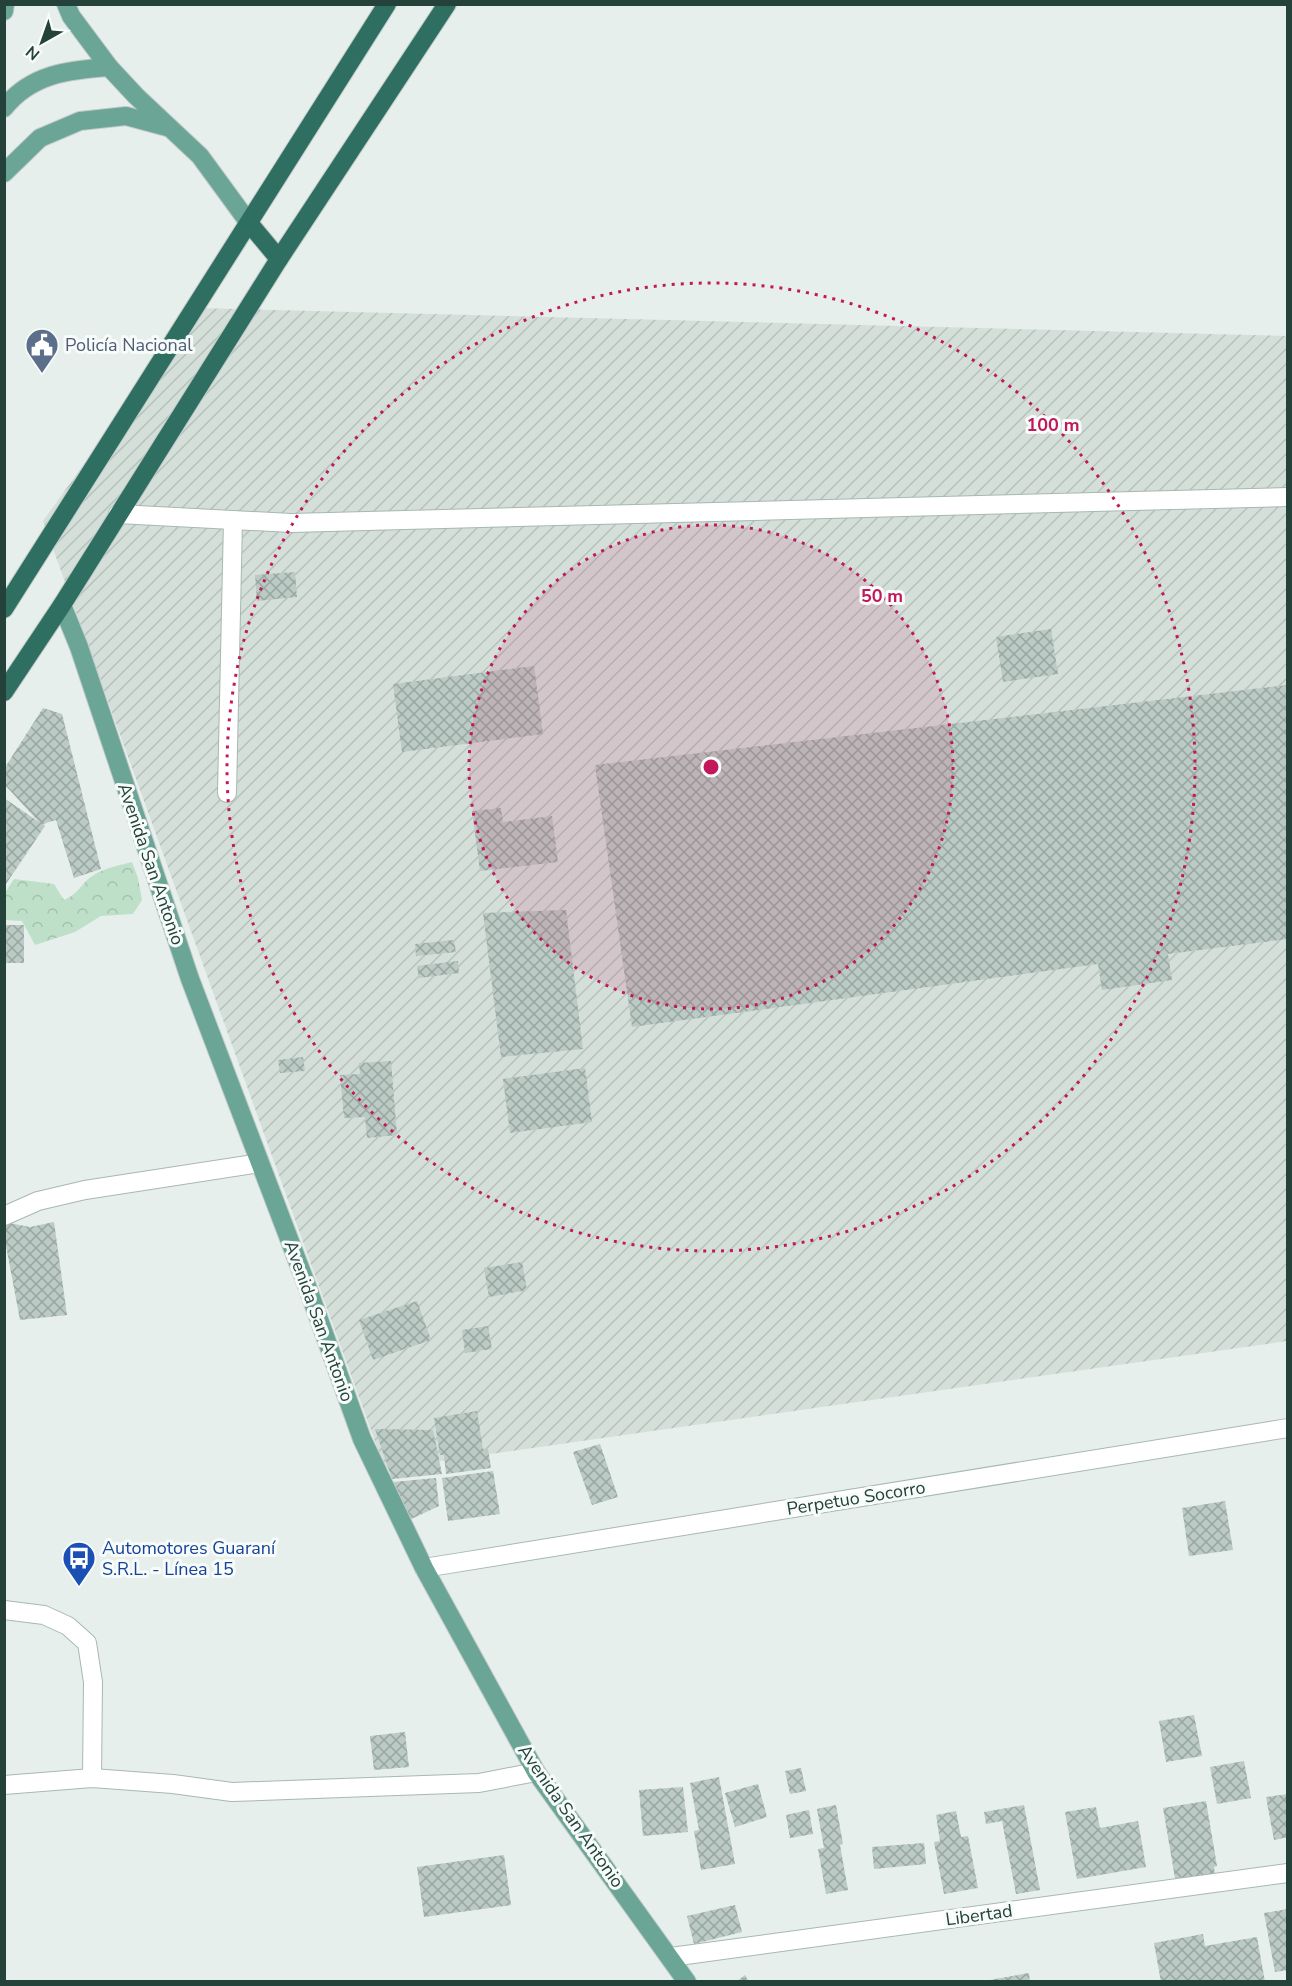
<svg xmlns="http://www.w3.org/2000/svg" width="1292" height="1986" font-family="'Nunito Sans',sans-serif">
<defs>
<pattern id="industrial-furrows" width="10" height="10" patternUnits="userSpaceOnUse" patternTransform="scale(1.5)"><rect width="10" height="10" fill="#d4dfda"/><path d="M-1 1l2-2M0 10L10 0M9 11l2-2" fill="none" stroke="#b6c1bc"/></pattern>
<pattern id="forest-crowns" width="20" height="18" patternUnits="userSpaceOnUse" patternTransform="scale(1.5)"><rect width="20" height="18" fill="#bfe0c8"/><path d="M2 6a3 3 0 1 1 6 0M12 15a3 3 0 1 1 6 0" fill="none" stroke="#a4c1ad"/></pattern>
<pattern id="building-cross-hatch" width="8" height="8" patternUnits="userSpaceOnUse" patternTransform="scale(1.5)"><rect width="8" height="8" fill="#bbcac4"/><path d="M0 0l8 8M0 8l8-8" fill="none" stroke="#98a6a0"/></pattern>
</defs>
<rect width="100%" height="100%" fill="#e6efeb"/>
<polygon fill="url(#industrial-furrows)" points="196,308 1287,336 1287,1341 385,1469 43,521"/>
<path fill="url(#forest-crowns)" d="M 132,862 L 138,878 L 142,900 L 133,914 L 101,916 L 75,932 L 35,945 L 22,921 L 5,920 L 4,894 L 14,879 L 54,884 L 64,900 C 75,895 78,890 86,881 C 98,869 117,866 132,862 Z"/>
<g fill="url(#building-cross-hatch)">
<polygon points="295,572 297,597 257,601 255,575"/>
<polygon points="1051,629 1058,674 1003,682 996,637"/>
<polygon points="534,666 543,734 402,752 393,684"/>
<polygon points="1288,685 1288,939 1168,954 1172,980 1102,990 1098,964 632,1027 595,765"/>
<polygon points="43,708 62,714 101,869 74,878 56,820 43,824 45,826 4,887 4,798 39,822 4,784 4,769"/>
<polygon points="501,808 503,822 552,816 558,862 480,871 472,811"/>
<polygon points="566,910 583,1049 501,1057 483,913"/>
<rect x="4" y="925" width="20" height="38"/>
<polygon points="454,940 456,952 416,956 415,944"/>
<polygon points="458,961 459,973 419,978 417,966"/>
<polygon points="303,1057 305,1071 280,1073 278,1060"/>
<polygon points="391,1061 397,1135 367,1138 365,1117 344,1118 340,1075 360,1074 359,1063"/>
<polygon points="585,1068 592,1122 510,1133 503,1079"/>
<polygon points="4,1222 30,1227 54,1222 67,1315 20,1320 4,1235"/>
<polygon points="522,1262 527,1290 489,1297 484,1268"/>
<polygon points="417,1301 431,1340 373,1360 359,1320"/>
<polygon points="488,1326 492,1349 465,1353 462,1330"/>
<polygon points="477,1411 483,1449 488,1449 491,1468 446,1474 444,1455 440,1455 434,1418"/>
<polygon points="375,1429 433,1430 442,1474 392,1479"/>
<polygon points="600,1444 618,1497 592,1505 573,1452"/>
<polygon points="493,1471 500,1514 448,1521 442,1478"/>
<polygon points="436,1478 439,1506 407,1521 393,1482"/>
<polygon points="1225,1501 1233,1550 1189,1556 1182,1508"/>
<polygon points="1194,1715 1202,1756 1166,1762 1159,1721"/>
<polygon points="405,1732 409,1767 374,1770 370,1736"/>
<polygon points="1244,1761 1251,1798 1217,1804 1210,1767"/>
<polygon points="801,1768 806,1791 790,1794 785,1771"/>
<polygon points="719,1777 735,1864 701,1870 694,1831 699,1830 690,1783"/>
<polygon points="758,1784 767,1817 735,1827 725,1793"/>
<polygon points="683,1787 688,1832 643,1836 639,1790"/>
<polygon points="1288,1794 1288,1837 1274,1840 1266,1797"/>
<polygon points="1206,1801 1217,1866 1214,1867 1215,1877 1176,1884 1163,1808"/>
<polygon points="836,1805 843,1844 840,1845 848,1890 826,1894 818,1849 824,1848 817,1809"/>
<polygon points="1024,1805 1040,1890 1016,1894 1002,1821 986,1824 984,1812"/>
<polygon points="1096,1807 1100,1828 1138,1821 1146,1867 1077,1879 1065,1812"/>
<polygon points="809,1810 813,1834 790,1838 786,1815"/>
<polygon points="956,1811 961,1837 968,1836 978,1888 944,1894 934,1842 940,1841 936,1815"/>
<polygon points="924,1843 926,1864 874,1869 872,1847"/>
<polygon points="504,1855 511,1905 424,1917 417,1867"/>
<polygon points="735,1905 742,1932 694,1944 687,1916"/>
<polygon points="1288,1909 1288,1970 1275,1972 1264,1913"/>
<polygon points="1203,1934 1205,1946 1257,1937 1265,1982 1161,1982 1154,1943"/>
<polygon points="1029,1973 1030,1982 990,1982 990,1980"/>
<polygon points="745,1975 749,1982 736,1982"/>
</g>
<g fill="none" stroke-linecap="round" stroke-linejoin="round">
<defs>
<g id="minor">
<polyline points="118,514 291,523 1288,497"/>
<polyline points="227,793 233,520"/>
<polyline points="4,1216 38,1201 85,1190 260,1163"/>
<polyline points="424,1568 1288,1428"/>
<polyline points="4,1610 44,1615 68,1626 87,1643 93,1682 92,1778"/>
<polyline points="4,1785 92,1778 173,1784 232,1792 479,1783 536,1772"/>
<polyline points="671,1957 1288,1873"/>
</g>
<g id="major">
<polyline points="66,4 71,16 109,67 136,96 200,156 249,223"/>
<polyline points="4,11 5,4"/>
<path d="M 4,108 C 31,74 68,70 109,67"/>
<polyline points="4,173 40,138 80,121 126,116 167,127"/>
<polyline points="62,605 79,647 190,979 307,1286 362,1439 424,1568 536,1772 687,1982"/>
</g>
<g id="highway">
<polyline points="249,223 279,259"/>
<polyline points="4,609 387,4"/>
<polyline points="4,692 62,605 279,259 447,4"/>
</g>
</defs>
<use href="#minor" stroke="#a8b8b2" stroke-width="20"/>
<use href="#major" stroke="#c2cac8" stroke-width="20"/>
<use href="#highway" stroke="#c2cac8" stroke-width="20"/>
<use href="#minor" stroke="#fff" stroke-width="18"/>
<use href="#major" stroke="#6aa596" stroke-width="18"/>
<use href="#highway" stroke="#2f6f62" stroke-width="18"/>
</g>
<circle cx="711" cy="767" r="242" fill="#c2185b" fill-opacity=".12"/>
<g fill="none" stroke="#c2185b" stroke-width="3" stroke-dasharray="3 6">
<circle cx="711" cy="767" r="242"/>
<circle cx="711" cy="767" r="484"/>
</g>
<defs>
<symbol id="civic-pin" viewBox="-11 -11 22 30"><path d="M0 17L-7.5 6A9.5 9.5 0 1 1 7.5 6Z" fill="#5c6f8a" stroke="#f7fbf9"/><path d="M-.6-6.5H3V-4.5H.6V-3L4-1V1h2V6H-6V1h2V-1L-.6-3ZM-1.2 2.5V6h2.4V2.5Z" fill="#fff"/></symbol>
<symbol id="bus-pin" viewBox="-11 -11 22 30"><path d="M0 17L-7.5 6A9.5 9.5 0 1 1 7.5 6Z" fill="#1a4fb4" stroke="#f7fbf9"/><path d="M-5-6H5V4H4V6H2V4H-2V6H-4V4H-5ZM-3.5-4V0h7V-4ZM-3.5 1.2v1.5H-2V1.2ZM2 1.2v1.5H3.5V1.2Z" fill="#fff"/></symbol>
</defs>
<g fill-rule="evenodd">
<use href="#civic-pin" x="23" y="326" width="38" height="52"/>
<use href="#bus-pin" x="60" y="1539" width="38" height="52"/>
</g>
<g text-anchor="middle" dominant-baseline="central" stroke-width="6" stroke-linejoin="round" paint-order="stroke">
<g font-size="18" fill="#4e5e75" stroke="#f7fbf9" text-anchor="start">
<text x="65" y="345">Policía Nacional</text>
</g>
<g font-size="18" fill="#24423a" stroke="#f7fbf9">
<text transform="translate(151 864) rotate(71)">Avenida San Antonio</text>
<text transform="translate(319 1321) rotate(70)">Avenida San Antonio</text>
<text transform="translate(856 1498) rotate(-9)">Perpetuo Socorro</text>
<text transform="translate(571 1816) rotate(55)">Avenida San Antonio</text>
<text transform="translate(979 1915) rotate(-8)">Libertad</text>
</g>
<g font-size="18" fill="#164399" stroke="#f7fbf9" text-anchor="start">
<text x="102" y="1548">Automotores Guaraní<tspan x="102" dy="21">S.R.L. - Línea 15</tspan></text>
</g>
</g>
<circle cx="711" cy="767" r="9" fill="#c2185b" stroke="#f7fbf9" stroke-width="3"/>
<g font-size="18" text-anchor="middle" font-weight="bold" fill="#c2185b" stroke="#f7fbf9" stroke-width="6" stroke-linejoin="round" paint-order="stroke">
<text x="1053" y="431">100 m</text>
<text x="882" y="602">50 m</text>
</g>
<rect width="1292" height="1986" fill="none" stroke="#24423a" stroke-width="12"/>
<g transform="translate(42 42) rotate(220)" stroke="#f7fbf9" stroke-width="4.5" paint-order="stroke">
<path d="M0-4.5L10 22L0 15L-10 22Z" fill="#24423a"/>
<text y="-9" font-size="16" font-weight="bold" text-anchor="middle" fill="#24423a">N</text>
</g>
</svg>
